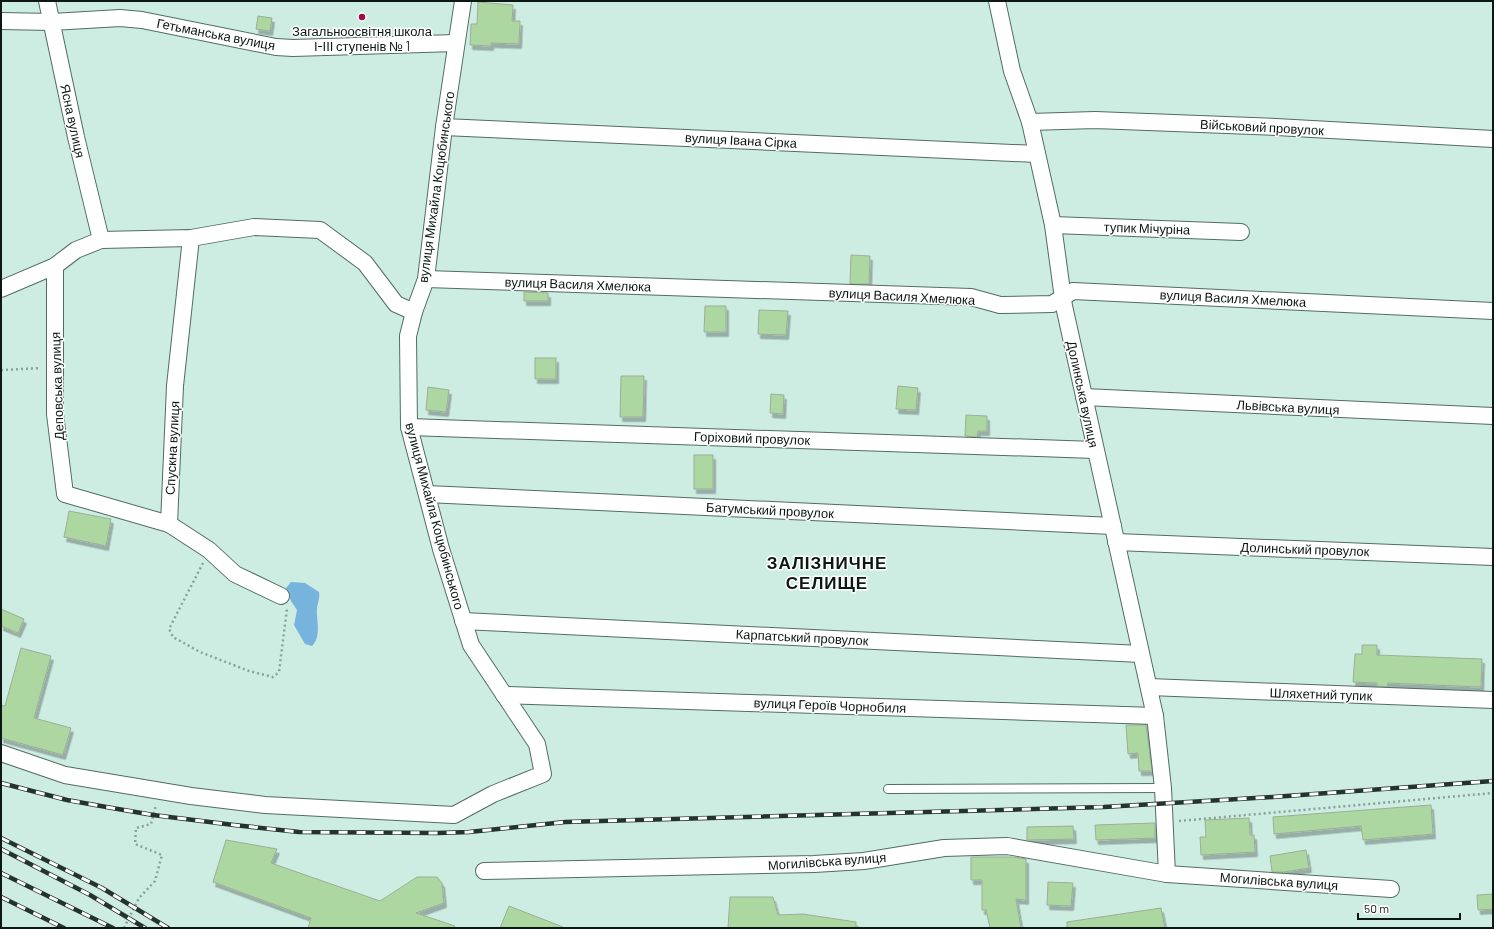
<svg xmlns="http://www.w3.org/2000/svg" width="1494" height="929" font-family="Barlow,sans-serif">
<defs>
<filter id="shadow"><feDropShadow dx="2.5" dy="4.5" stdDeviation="0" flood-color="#0004"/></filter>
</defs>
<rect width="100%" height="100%" fill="#ceede2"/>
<path fill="#76b3dd" d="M 291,582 L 305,583 L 319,592 C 320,598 318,602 317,608 C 316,620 322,636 312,646 L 305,644 L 294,625 L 297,610 L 291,601 L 286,588 Z"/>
<g fill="#acd7a0" stroke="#9dad98" filter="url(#shadow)">
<polygon points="478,2 513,5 512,21 520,21 519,44 491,43 491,46 470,45 471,24 477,24"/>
<polygon points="258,16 272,18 270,31 256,29"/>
<polygon points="851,255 870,256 869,284 850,284"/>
<polygon points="524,292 548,293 548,301 524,301"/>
<polygon points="705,306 726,306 726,332 704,332"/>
<polygon points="759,310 788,311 786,335 758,334"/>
<rect x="535" y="358" width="21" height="21"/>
<polygon points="621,376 644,376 643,417 620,417"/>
<polygon points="898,386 918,388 916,410 896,409"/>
<polygon points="428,387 449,390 446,412 426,410"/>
<polygon points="771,394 784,395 783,414 770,413"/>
<polygon points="966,415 987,416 987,431 978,431 977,437 965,436"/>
<rect x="694" y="455" width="19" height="34"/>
<polygon points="69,511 111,519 106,546 64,537"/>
<polygon points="1,609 24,619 18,633 1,626"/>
<polygon points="1362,645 1377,645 1377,655 1482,659 1481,687 1388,683 1387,687 1377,686 1377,683 1353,682 1355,654 1362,654"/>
<polygon points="21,648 51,656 34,718 71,728 63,755 1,738 1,705 5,706"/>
<polygon points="1126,725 1146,725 1152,771 1139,771 1138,753 1128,754"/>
<polygon points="1431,805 1433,834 1363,840 1361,826 1274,834 1273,817"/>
<polygon points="1249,818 1250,835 1254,835 1255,852 1201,855 1200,837 1206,837 1205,820"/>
<polygon points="1155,823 1155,838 1096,840 1095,825"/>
<polygon points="1073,826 1074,839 1027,840 1027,827"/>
<polygon points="226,840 277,849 271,863 380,901 417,877 437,877 442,883 444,903 416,913 455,926 454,928 308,928 311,918 213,882"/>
<polygon points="1306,850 1309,868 1284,872 1272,872 1270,856"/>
<polygon points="971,857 1012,857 1026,859 1026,900 1016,899 1021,928 990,928 986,910 982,910 982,880 971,880"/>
<polygon points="1048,882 1073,883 1071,906 1047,905"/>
<polygon points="1493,894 1493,909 1478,910 1477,895"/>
<polygon points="730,897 773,897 778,915 803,914 856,922 856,928 728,928"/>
<polygon points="509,906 563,927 563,928 500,928"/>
<polygon points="1161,908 1165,928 1067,928 1067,922"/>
</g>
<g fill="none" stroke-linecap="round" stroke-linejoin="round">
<defs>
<polyline id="service" points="888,789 1163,788"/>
<g id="minor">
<polyline points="47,1 76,137 101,240"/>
<polyline points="997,1 1012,71 1030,122 1053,225 1064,306 1155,716 1163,788 1167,874"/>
<polyline points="1,21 52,22 120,18 142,20 276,47 293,48 456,43"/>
<polyline points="1030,122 1095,120 1276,127 1493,139"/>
<polyline points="444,127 1037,154"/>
<polyline points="1053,225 1241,232"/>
<polyline points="191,238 175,386 169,524 209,550 235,574 281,596"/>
<polyline points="55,266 55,414 65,494 169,524"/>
<polyline points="426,279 971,297 1000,305 1052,304 1073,291 1493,311"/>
<polyline points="1,289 55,266 76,250 101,240 191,238 254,227 320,230 365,263 396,304 414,312"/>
<polyline points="1084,397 1493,416"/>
<polyline points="409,427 1095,450"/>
<polyline points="427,494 1113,526"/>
<polyline points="1116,542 1493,557"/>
<polyline points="463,621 1141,654"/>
<polyline points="1149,687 1493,700"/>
<polyline points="504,695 1155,716"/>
<polyline points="1,753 65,775 191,796 265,805 454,815 493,794 543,774 537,744 471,645 441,549 409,427 408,336 414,312 426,279 444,127 463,1"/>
<polyline points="484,871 814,864 864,861 944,848 1007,846 1167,874 1391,889"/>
</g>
</defs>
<use href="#service" stroke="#516c63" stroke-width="10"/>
<use href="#minor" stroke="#516c63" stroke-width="18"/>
<g stroke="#89a198" stroke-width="2.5" stroke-dasharray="2 3" stroke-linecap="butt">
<polyline points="1,370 41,368"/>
<polyline points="203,563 169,629 173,637 200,652 249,671 273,677 279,672 287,609"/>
<polyline points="1179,821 1493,793"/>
<polyline points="124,928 139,898 155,881 162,855 135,844 136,828 151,824 156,805"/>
</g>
<use href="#service" stroke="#fff" stroke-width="8"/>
<use href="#minor" stroke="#fff" stroke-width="16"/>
<defs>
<g id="rail">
<polyline points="1,783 67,800 112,808 153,815 234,825 299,832 438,833 469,832 565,822 1104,807 1273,797 1493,781"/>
<polyline points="1,838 102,888 168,928"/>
<polyline points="1,849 90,895 145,928"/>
<polyline points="1,873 113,928"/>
<polyline points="1,897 64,928"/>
</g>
</defs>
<use href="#rail" stroke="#25332e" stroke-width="4.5"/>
<use href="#rail" stroke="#fff" stroke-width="3" stroke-dasharray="9" stroke-linecap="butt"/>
</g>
<circle fill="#a1094b" stroke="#fff" stroke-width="1.5" cx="362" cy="17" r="4"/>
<g text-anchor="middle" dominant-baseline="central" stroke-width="3" stroke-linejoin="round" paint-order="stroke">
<g font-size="13" fill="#0d1814" stroke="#fff">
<text x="362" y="31">Загальноосвітня школа<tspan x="362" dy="15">І-ІІІ ступенів № 1</tspan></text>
</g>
<g font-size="13" fill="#0d1814" stroke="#fff">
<text transform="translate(216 34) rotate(11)">Гетьманська вулиця</text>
<text transform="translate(73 121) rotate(78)">Ясна вулиця</text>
<text transform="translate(1262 127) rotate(3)">Військовий провулок</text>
<text transform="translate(741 140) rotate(3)">вулиця Івана Сірка</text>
<text transform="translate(436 187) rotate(-82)">вулиця Михайла Коцюбинського</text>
<text transform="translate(1147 228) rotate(2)">тупик Мічуріна</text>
<text transform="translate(578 284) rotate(2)">вулиця Василя Хмелюка</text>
<text transform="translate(902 296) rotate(3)">вулиця Василя Хмелюка</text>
<text transform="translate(1233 298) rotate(3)">вулиця Василя Хмелюка</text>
<text transform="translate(57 386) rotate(-92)">Деповська вулиця</text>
<text transform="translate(1083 394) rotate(78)">Долинська вулиця</text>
<text transform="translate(1288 407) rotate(3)">Львівська вулиця</text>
<text transform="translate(752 438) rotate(2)">Горіховий провулок</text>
<text transform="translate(172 448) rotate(-87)">Спускна вулиця</text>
<text transform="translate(770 510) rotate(3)">Батумський провулок</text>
<text transform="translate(435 516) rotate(75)">вулиця Михайла Коцюбинського</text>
<text transform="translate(1305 549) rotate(2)">Долинський провулок</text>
<text transform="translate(802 637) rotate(3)">Карпатський провулок</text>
<text transform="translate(1321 694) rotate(2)">Шляхетний тупик</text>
<text transform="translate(830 705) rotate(2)">вулиця Героїв Чорнобиля</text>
<text transform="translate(827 861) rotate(-4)">Могилівська вулиця</text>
<text transform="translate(1279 881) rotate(4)">Могилівська вулиця</text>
</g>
<g font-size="17" font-weight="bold" letter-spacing="1" fill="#0d1814" stroke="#fff">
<text x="827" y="562">ЗАЛІЗНИЧНЕ<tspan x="827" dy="20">СЕЛИЩЕ</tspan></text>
</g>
</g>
<rect width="1494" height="929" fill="none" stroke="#0d1814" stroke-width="4"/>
<path d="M1358 913v6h102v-6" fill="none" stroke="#0d1814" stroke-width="2"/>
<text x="1364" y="913" font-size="12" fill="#0d1814" stroke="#ffffff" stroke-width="3" paint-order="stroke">50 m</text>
</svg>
